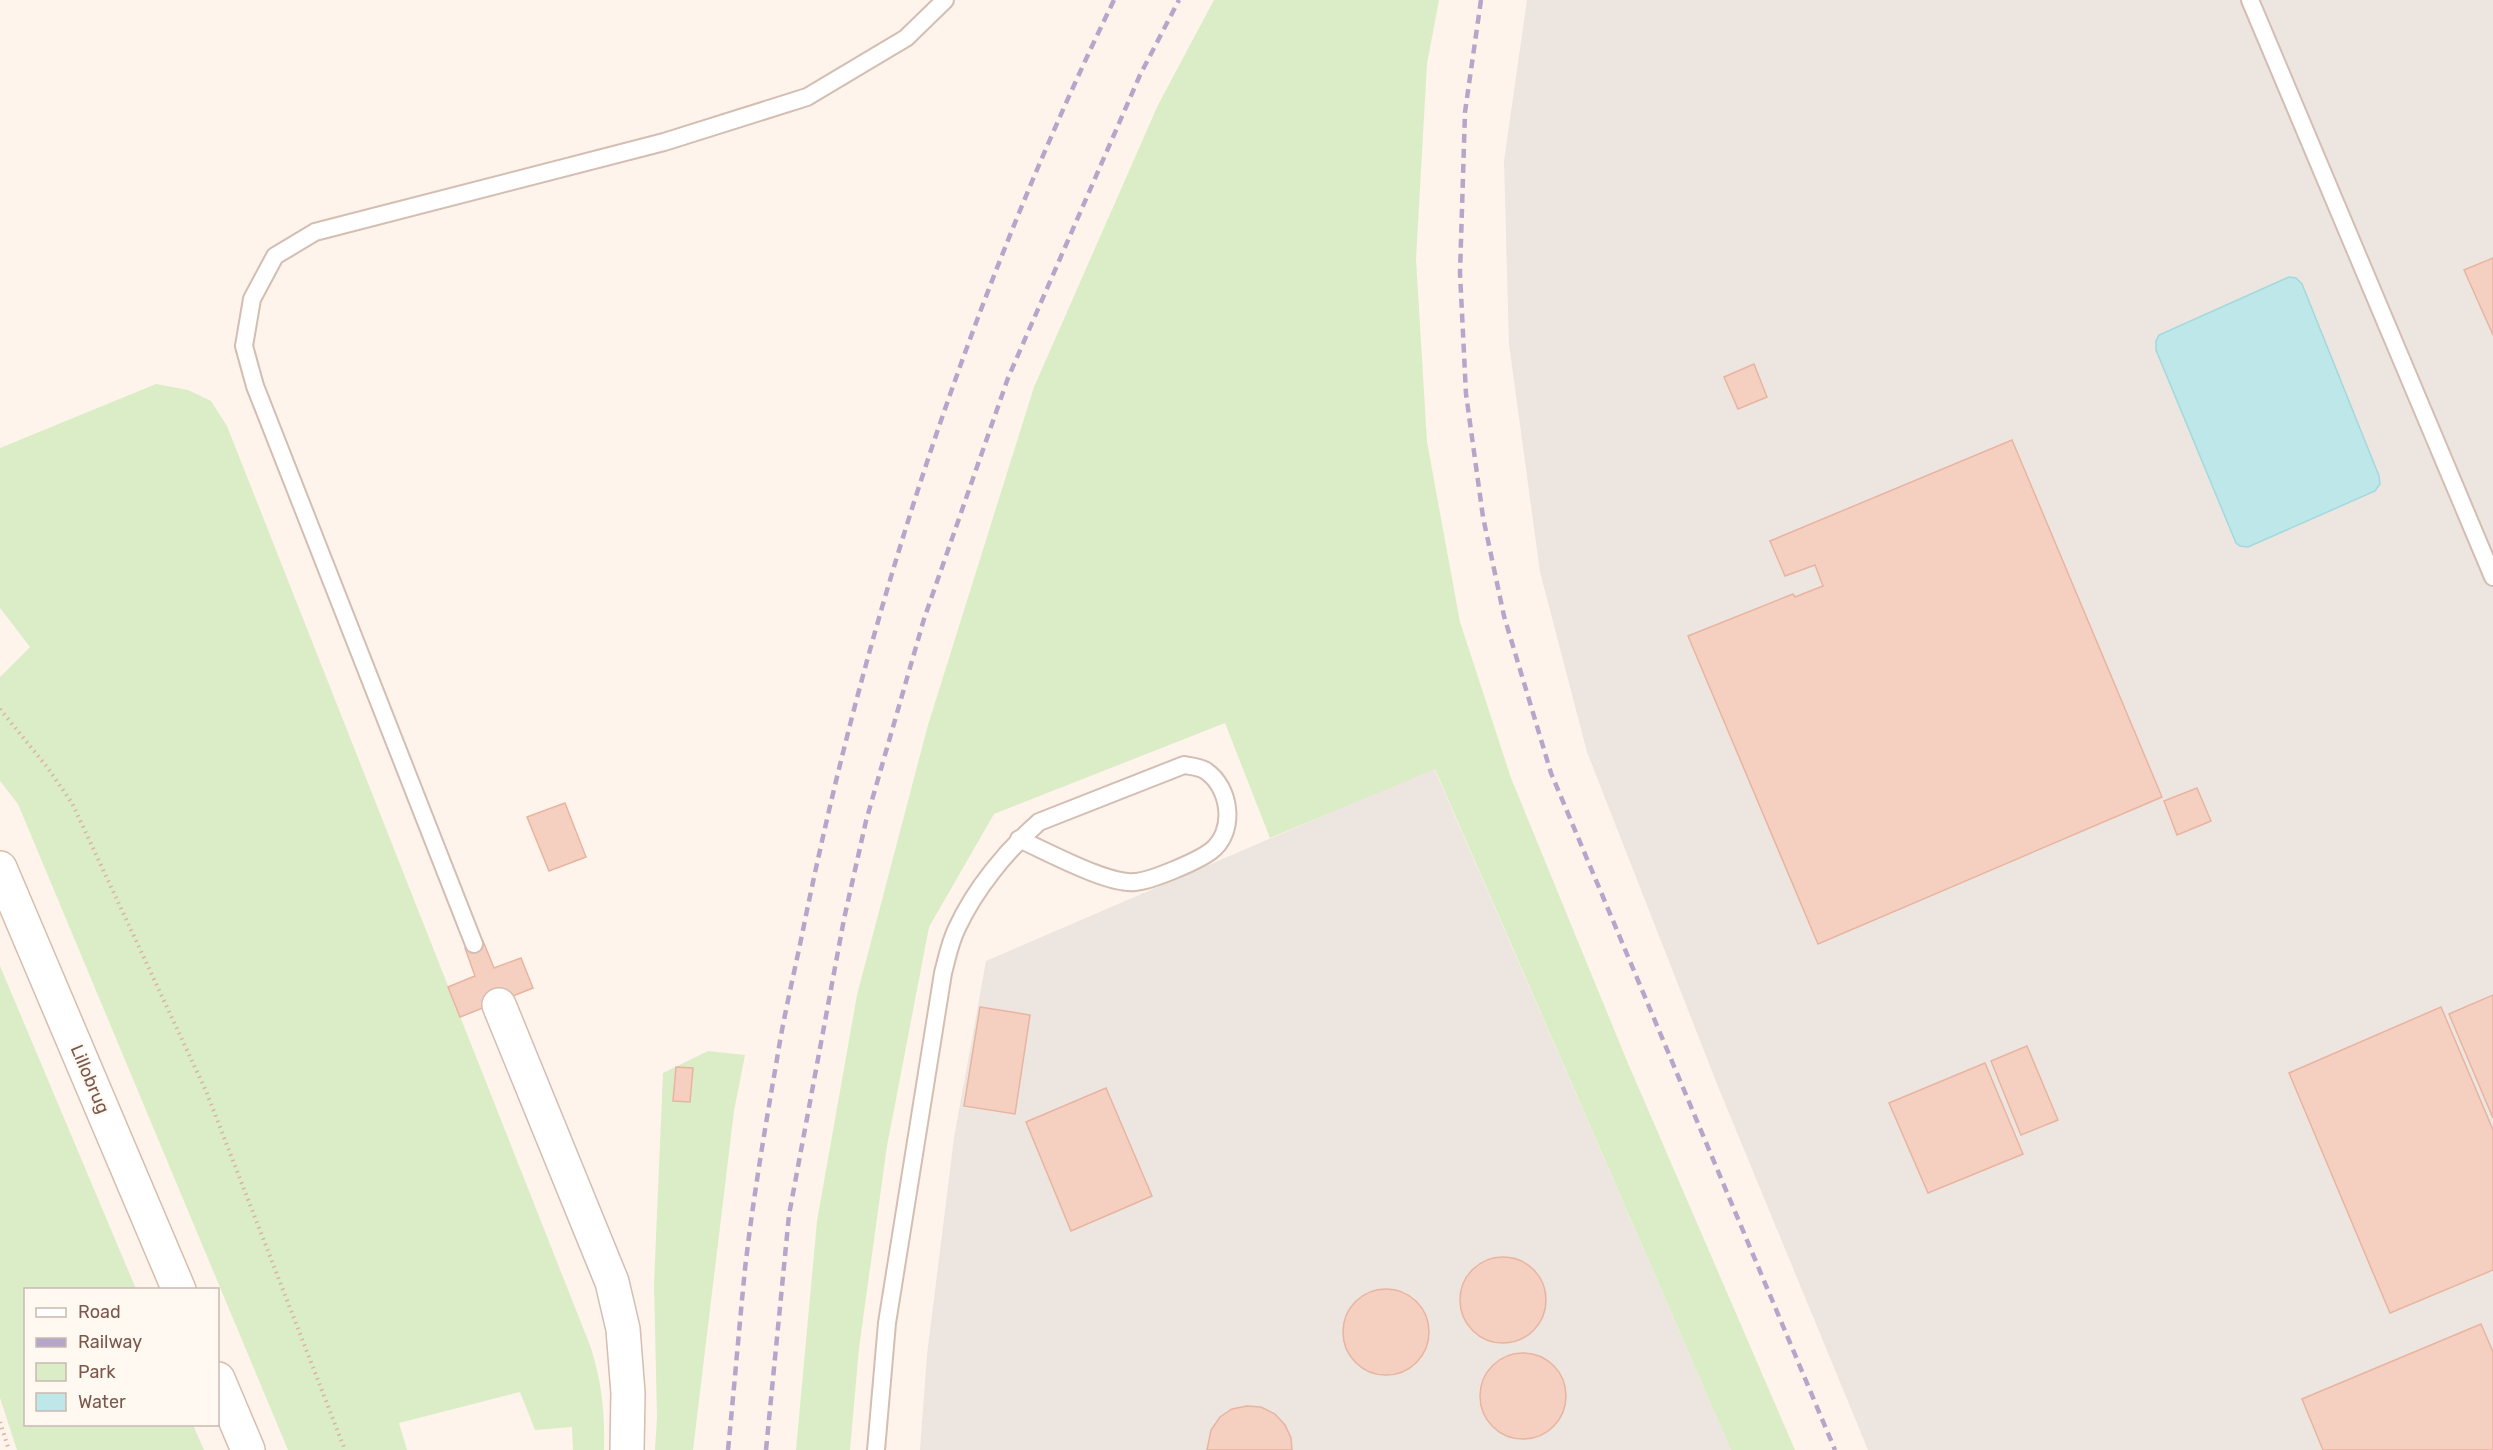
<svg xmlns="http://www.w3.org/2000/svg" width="2493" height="1450" font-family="Rubik,sans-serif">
<rect width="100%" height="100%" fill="#fef4eb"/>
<g fill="#ede5e0">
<polygon points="1527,0 2493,0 2493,1450 1868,1450 1717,1084 1587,752 1540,572 1509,344 1504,161"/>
<polygon points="1434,768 1731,1450 920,1450 927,1355 954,1138 986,961"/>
</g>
<g fill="#daedc7">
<polygon points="1214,0 1439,0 1427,64 1416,259 1427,442 1460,622 1511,778 1627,1061 1795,1450 1731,1450 1435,769 1270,838 1225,723 994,814 929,927 887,1146 859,1348 850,1450 796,1450 817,1221 857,995 928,725 1034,387 1158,105"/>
<path d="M 156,384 L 188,390 L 211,401 L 227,426 L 591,1348 C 602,1384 605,1413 604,1450 L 573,1450 L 572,1427 L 535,1430 L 520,1392 L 399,1423 L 407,1450 L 288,1450 L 18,804 L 0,781 L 0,677 L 30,647 L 0,608 L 0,448 Z"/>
<polygon points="0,966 136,1289 26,1290 26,1424 193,1425 204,1450 17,1450 0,1398"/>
<polygon points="708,1051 745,1055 734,1111 693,1450 655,1450 657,1417 654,1284 663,1073"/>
</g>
<polygon fill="#bde7e9" stroke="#a3d9dc" stroke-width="1.5" points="2289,277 2296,278 2302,284 2379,476 2380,484 2375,491 2248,547 2240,546 2236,543 2156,350 2156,341 2159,335"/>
<g fill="#f5d0c1" stroke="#e8b4a0" stroke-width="1.5">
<polygon points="2493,258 2493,335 2464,270"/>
<polygon points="1754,364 1767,397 1738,409 1724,377"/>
<polygon points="2012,440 2162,797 1818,944 1688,636 1793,594 1795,597 1823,586 1815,565 1785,576 1770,541"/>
<polygon points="2197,788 2211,821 2177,835 2164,801"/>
<polygon points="565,803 586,857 549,871 527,817"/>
<polygon points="483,941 494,968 521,958 533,988 460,1017 448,987 475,976 465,948"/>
<polygon points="2493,995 2493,1118 2449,1014"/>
<polygon points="980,1007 1030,1015 1015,1114 964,1106"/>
<polygon points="2441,1007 2493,1130 2493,1270 2390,1313 2289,1073"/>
<polygon points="2027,1046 2058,1120 2021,1135 1991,1061"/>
<polygon points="1985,1063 2023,1154 1928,1193 1889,1103"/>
<polygon points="676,1067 693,1068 690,1102 673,1101"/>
<polygon points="1106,1088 1152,1196 1071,1231 1026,1122"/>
<circle cx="1503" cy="1300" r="43"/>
<circle cx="1386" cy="1332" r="43"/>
<polygon points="2481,1324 2493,1352 2493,1450 2323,1450 2302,1399"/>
<circle cx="1523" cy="1396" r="43"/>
<polygon points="1247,1406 1261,1407 1275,1414 1285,1425 1291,1438 1292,1450 1207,1450 1211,1430 1220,1417 1232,1409"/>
</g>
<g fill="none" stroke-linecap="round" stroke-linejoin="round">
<defs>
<g id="lane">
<polyline points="2250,0 2493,577"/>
<polyline points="474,944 255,386 244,346 252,299 275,256 315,232 664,142 807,97 906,38 945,0"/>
<path d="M 876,1450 L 887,1323 L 943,973 C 947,958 950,942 957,928 C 975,889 1006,851 1039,822 L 1184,765 C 1191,766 1201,767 1206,771 C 1231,788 1236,832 1211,851 C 1198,861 1151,881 1135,882 C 1108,885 1046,851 1019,839"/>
</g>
<polyline id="street" points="499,1005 612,1282 623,1329 628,1393 627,1450"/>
<g id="secondary">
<polyline points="0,868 179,1290"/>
<polyline points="218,1379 248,1450"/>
</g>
</defs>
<use href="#lane" stroke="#d4bdb2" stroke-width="20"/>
<use href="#street" stroke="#d4bdb2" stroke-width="36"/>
<use href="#secondary" stroke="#d7bdae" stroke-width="36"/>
<g stroke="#dbb3a3" stroke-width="4" stroke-dasharray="1.5 4.5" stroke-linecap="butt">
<polyline points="0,709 47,767 72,803 206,1091 345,1450"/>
<polyline points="0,1422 9,1450"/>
</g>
<use href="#lane" stroke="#fff" stroke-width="16"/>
<use href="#street" stroke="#fff" stroke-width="33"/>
<use href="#secondary" stroke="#fff" stroke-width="33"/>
<g stroke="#b6a6ca" stroke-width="4.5" stroke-dasharray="9 6" stroke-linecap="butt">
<polyline points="1481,0 1465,112 1460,273 1466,394 1483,517 1504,616 1551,773 1835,1450"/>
<path d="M 728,1450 C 734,1390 739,1329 745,1269 C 753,1199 765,1128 777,1059 C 784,1014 795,970 804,925 C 869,606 972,293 1114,0"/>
<polyline points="766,1450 789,1215 844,919 866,821 924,619 1008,378 1140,75 1179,0"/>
</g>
</g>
<g text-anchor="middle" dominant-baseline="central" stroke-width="4.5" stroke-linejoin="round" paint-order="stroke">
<g font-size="18" fill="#7b584b" stroke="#fff9f2">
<text transform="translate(90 1079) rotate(67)">Lillobrug</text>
</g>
</g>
<rect x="24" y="1288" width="195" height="138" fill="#fff9f2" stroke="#cab9af" stroke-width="1.5"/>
<rect x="36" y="1308" width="30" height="9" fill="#ffffff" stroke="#cab9af" stroke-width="1.5"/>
<text x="78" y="1318" font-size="18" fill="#7b584b">Road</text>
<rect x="36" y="1338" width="30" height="9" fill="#b6a6ca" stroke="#cab9af" stroke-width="1.5"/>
<text x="78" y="1348" font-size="18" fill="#7b584b">Railway</text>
<rect x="36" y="1363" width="30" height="18" fill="#daedc7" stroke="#cab9af" stroke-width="1.5"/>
<text x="78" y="1378" font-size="18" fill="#7b584b">Park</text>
<rect x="36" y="1393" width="30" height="18" fill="#bde7e9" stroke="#cab9af" stroke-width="1.5"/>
<text x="78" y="1408" font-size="18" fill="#7b584b">Water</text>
</svg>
